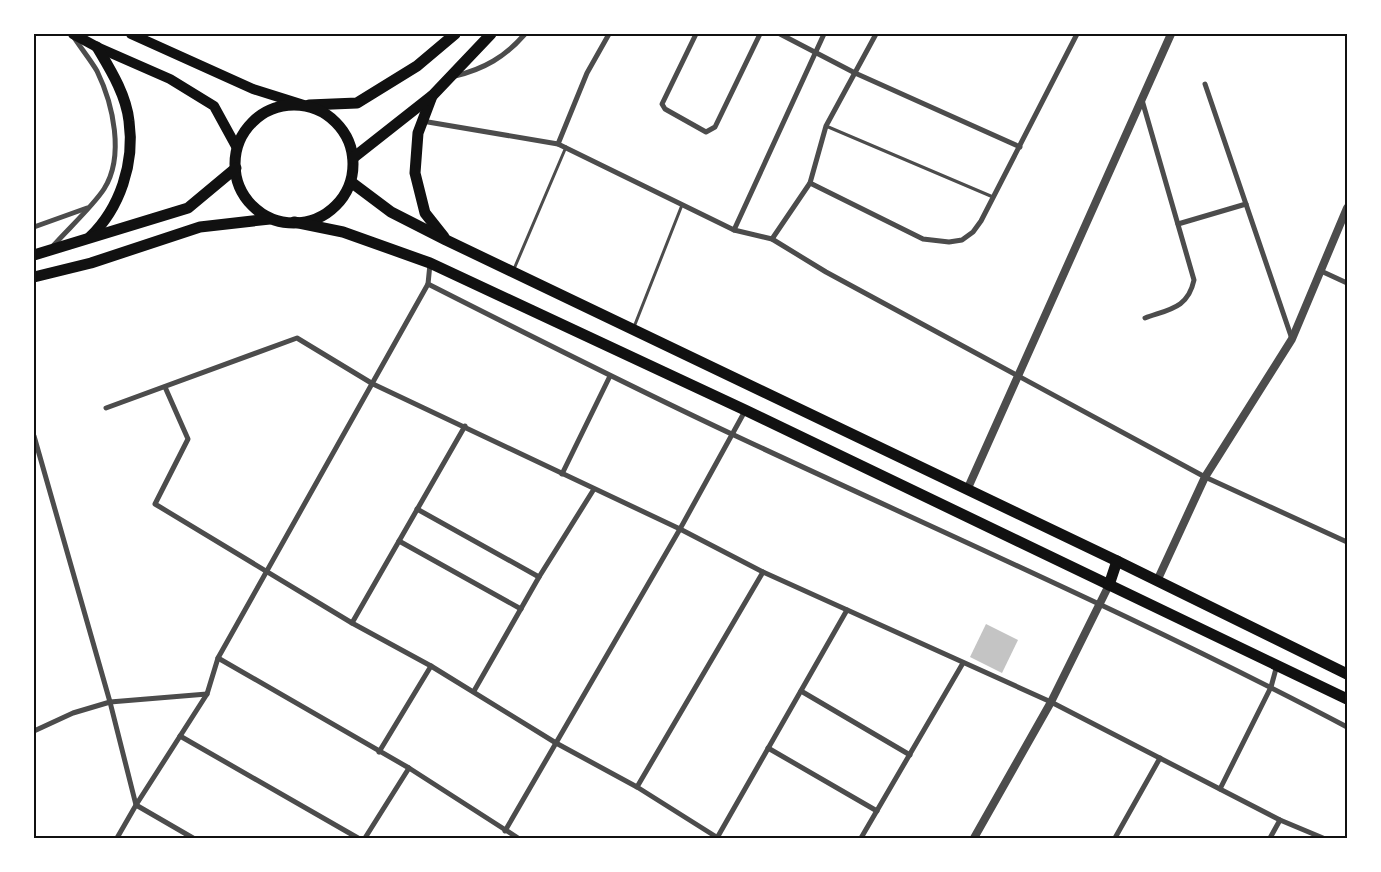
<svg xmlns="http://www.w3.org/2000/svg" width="1381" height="872" font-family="'PT Sans',sans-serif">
<rect width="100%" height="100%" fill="#fff"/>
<polygon fill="#c4c4c4" points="986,624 1018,640 1002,673 970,657"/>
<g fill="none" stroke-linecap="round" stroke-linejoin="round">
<g stroke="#4c4c4c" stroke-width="3">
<polyline points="826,126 993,197"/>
<polyline points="514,269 566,147"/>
<polyline points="634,327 682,205"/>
</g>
<g stroke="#4c4c4c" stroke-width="5">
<polyline points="696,34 662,104 665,109 706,132 715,127 760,34"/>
<polyline points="780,34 855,73 1020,147"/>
<path d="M 455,76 C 484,69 505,57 525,34"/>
<polyline points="1205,84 1292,339"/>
<path d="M 1142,100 L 1194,280 C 1188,308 1170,309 1145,318"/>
<polyline points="422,121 558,144 734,230 772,239 826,272 1205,477 1347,542"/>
<polyline points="558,144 587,73 609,34"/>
<polyline points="810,183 923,239 949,242 962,240 973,232 981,221 1077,34"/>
<polyline points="1178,224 1246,204"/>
<polyline points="34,227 87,208"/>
<polyline points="734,230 824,34"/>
<polyline points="772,239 810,183 826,126 876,34"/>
<path d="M 53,246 C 67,230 93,206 104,189 C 125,156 113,104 97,71 C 90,59 80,47 73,36"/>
<polyline points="1321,271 1347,283"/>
<path d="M 428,284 C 531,336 633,388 736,436 C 941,532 1148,622 1347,727"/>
<polyline points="165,387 188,439 155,504 352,623 431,666 556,743 637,787 718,838"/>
<polyline points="106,408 297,338 373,384 680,529 763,572 1051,702 1280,820 1323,838"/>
<polyline points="34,436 110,702 136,805 193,838"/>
<polyline points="562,474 610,376"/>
<polyline points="417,509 539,577"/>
<polyline points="399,541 521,609"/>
<polyline points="352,623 465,426"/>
<polyline points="218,658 409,768 518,838"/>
<polyline points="474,691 539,577 594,489"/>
<polyline points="801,691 910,755"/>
<polyline points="34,731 73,713 110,702 207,694"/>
<polyline points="180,736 358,838"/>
<polyline points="768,748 877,811"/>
<polyline points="379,752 431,666"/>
<polyline points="637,787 763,572"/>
<polyline points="1220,789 1271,687 1277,665"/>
<polyline points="505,831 680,529 745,411"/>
<polyline points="117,838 136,805 207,694 218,658 428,284 430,264"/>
<polyline points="365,838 409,768"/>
<polyline points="717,838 847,610"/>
<polyline points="861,838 963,663"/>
<polyline points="1115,838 1160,758"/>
<polyline points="1270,838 1280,820"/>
</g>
<g stroke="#4c4c4c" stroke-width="8">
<polyline points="967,490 1171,34"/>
<polyline points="1157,581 1205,477 1292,339 1347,208"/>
<polyline points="974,838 1051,702 1109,585"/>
</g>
<g stroke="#111" stroke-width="10">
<polyline points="73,34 97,47 170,79 214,106 237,148"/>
<polyline points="131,34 253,89 307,106"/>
</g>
<g stroke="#111" stroke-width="11">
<polyline points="432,96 418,133 415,173 425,213 444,237"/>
<polyline points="309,105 357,103 417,66 455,34"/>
<circle cx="294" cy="164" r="59"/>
<polyline points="353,158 433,95 491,34"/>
<polyline points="351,182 391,212 446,240 1117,561 1347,674"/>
<polyline points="294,222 343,232 430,263 745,410 1347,699"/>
<path d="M 90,237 C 120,208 135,163 129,121 C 126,94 110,69 97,47"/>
<polyline points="34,255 188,208 236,168"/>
<polyline points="34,277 91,263 200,227 270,219"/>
<polyline points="1109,585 1117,561"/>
</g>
</g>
<rect width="1381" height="872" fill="none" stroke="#ffffff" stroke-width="70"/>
<rect x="35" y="35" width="1311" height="802" fill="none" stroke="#111" stroke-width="2"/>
</svg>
